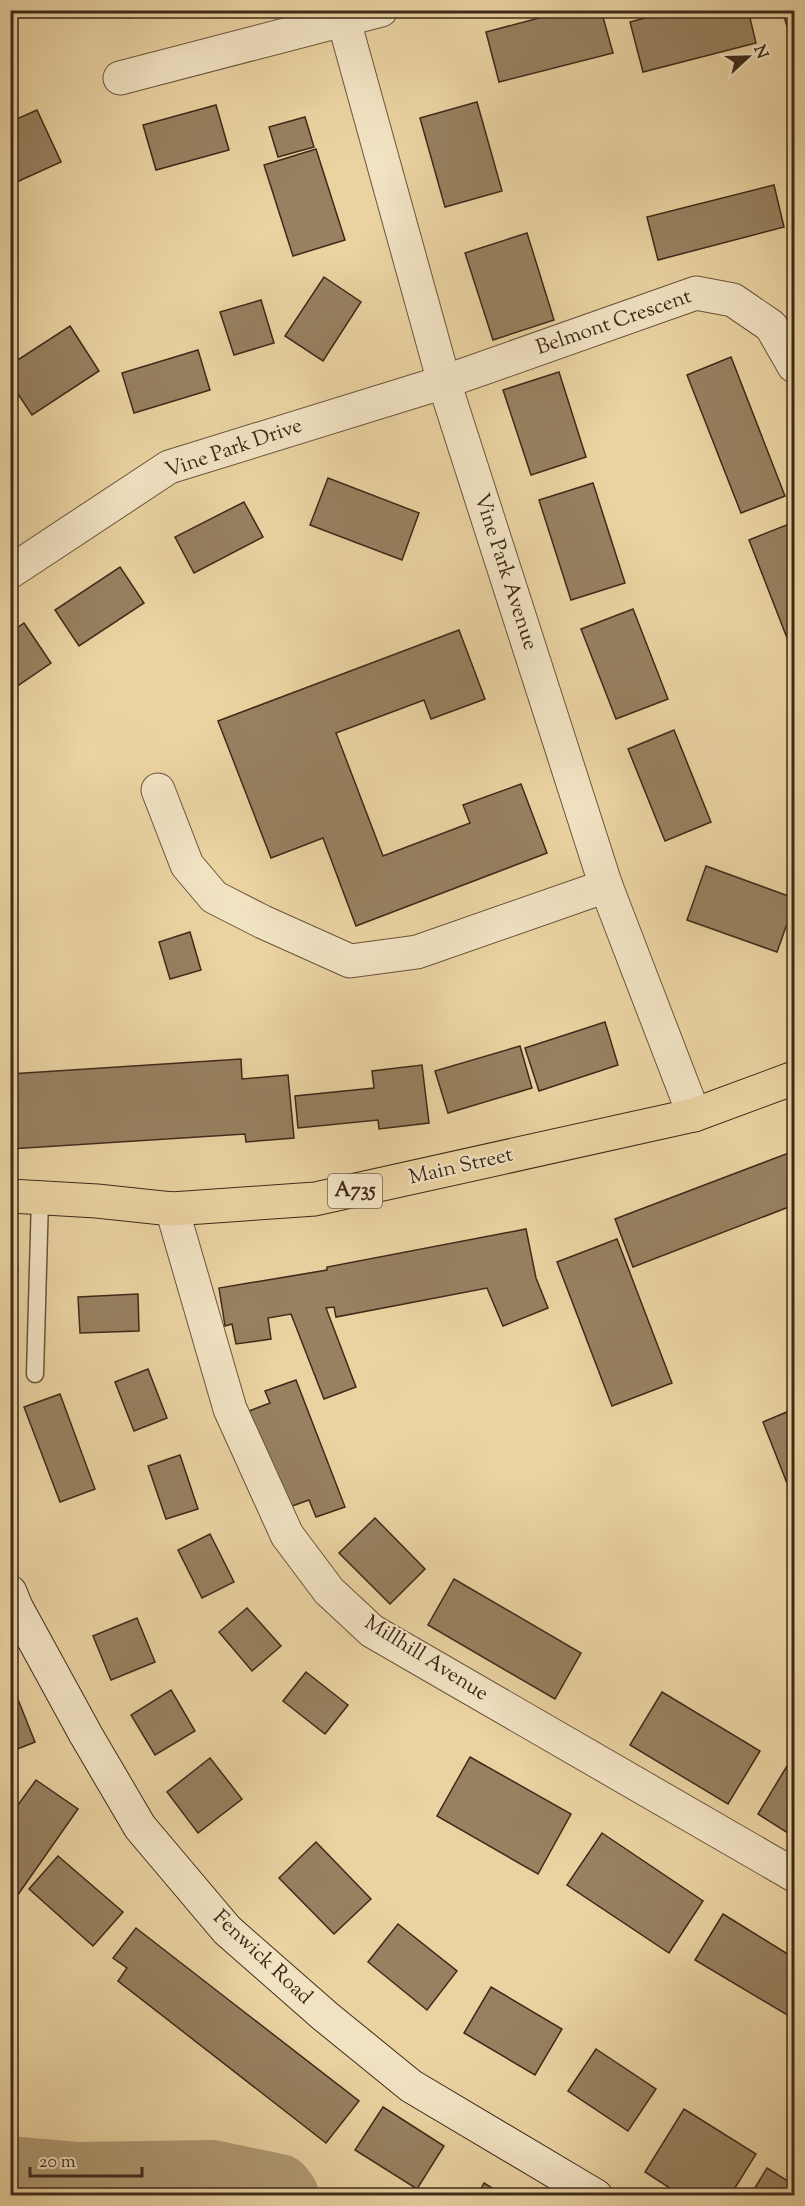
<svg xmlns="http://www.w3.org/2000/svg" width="805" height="2206" font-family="'Sorts Mill Goudy',serif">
<rect width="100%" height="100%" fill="#ead2a1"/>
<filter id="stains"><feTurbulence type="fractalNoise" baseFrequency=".00333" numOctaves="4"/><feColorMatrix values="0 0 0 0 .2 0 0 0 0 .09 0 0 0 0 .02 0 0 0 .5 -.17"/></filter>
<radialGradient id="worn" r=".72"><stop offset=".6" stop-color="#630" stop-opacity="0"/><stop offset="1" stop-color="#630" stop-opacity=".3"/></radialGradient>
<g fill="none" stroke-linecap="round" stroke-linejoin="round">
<polyline stroke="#b09973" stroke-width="68" points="10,2170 78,2176 212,2174 279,2188 285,2196"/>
</g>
<g fill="#978160" stroke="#3e2a1a" stroke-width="1.5">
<polygon points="125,10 156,10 128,18"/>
<polygon points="569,10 601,10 613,53 499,82 486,32"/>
<polygon points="674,10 748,10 756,43 643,72 630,22"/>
<polygon points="782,10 794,10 794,32 789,33"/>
<polygon points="477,102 502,191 445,207 420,118"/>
<polygon points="216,105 229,150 156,170 143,125"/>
<polygon points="37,110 61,162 10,185 10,122"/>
<polygon points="305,117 314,147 278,157 269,127"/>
<polygon points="316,149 345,240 293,256 264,165"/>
<polygon points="794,180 794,209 788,182"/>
<polygon points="774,185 784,227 658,260 647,217"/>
<polygon points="527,233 554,320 493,340 465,253"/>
<polygon points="324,277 361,302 323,361 285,336"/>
<polygon points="261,300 274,343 234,355 220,312"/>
<polygon points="70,326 99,371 32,415 10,382 10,365"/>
<polygon points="198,350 210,390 134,413 122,373"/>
<polygon points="731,357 785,496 741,513 687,375"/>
<polygon points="559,372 586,457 531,475 503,390"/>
<polygon points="328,478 419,513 402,560 310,525"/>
<polygon points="593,483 625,583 571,600 539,500"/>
<polygon points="244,502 263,537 194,573 175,537"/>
<polygon points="794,522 794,656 749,540"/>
<polygon points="120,567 144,603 79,646 55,610"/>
<polygon points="633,609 668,699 616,719 581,629"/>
<polygon points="24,623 51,663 10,691 10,633"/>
<polygon points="459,630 485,699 431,719 424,700 336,733 383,856 470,823 463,805 521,784 547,853 356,926 323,838 271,858 218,721"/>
<polygon points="674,730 711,822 665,841 628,749"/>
<polygon points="706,866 794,898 794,904 777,952 687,920"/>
<polygon points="190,932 201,970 170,979 159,942"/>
<polygon points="605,1022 618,1065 539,1091 525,1048"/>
<polygon points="520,1046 532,1088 448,1113 435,1071"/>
<polygon points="241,1059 242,1079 288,1075 294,1138 246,1142 245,1134 10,1149 10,1074"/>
<polygon points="422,1065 429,1123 379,1129 378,1120 298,1128 295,1096 374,1088 372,1071"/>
<polygon points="794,1151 794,1205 633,1267 615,1219"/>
<polygon points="526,1229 536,1278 548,1308 503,1326 487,1288 336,1317 334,1307 326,1308 356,1387 324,1399 291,1314 268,1318 271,1339 236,1344 232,1324 225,1326 219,1288 327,1270 327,1267"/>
<polygon points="617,1239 672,1383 612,1406 557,1262"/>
<polygon points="10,1268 18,1268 10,1319"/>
<polygon points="138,1294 139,1331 80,1333 78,1297"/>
<polygon points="148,1369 167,1418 134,1431 115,1382"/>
<polygon points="296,1380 345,1507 316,1517 309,1500 281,1510 244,1413 270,1403 265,1391"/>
<polygon points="60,1394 95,1489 60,1502 24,1407"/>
<polygon points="794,1409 794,1501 763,1422"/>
<polygon points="180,1455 198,1509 166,1519 148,1466"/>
<polygon points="375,1518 425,1569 390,1604 339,1553"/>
<polygon points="210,1534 234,1582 202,1598 178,1550"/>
<polygon points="454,1579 581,1653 555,1699 428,1625"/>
<polygon points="247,1608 281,1646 252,1671 219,1632"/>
<polygon points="137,1618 155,1662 111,1680 93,1636"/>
<polygon points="306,1672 348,1705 325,1734 283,1701"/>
<polygon points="13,1687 35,1742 10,1752 10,1688"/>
<polygon points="171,1690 195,1731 155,1755 131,1715"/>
<polygon points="662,1692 760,1751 728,1804 630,1745"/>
<polygon points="470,1757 571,1814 538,1874 437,1816"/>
<polygon points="210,1758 242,1799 198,1833 167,1792"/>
<polygon points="787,1766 794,1770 794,1837 758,1814"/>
<polygon points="36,1780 78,1809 10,1906 10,1816"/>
<polygon points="602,1833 703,1901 669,1953 567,1885"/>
<polygon points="316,1842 371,1899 334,1934 279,1878"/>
<polygon points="58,1856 123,1912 93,1946 29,1889"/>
<polygon points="723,1914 794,1958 794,2019 695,1960"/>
<polygon points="398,1924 457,1971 427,2010 368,1962"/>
<polygon points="136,1928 359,2101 326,2143 118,1981 127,1968 113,1958"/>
<polygon points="491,1987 562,2029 535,2075 464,2033"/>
<polygon points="596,2049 656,2089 628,2131 568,2091"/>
<polygon points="383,2107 444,2146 417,2189 355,2150"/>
<polygon points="684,2109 756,2154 730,2196 682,2196 645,2172"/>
<polygon points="767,2168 794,2185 794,2196 750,2196"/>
<polygon points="484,2183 505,2196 477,2196"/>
</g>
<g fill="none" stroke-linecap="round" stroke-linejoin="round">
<defs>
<polyline id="service" points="35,1374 40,1198"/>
<g id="minor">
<polyline points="344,21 444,382 606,886 694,1115"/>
<polyline points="120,78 381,10"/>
<polyline points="10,572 169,467 444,382 696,293 733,300 771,326 794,366"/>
<polyline points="158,790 187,865 214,897 263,922 350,961 417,952 606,886"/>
<polyline points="172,1209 230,1409 287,1535 329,1591 372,1631 794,1875"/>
</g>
<polyline id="secondary" points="10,1592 16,1607 86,1735 140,1827 227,1930 325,2016 411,2086 596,2196"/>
<polyline id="primary" points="10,1196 97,1201 172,1209 315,1199 694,1115 794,1078"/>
</defs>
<use href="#service" stroke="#69543c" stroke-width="19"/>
<use href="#minor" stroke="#69543c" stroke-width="35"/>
<use href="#secondary" stroke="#3e2a1a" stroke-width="35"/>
<use href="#primary" stroke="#3e2a1a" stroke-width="35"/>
<use href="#service" stroke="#f1e2c2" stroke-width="16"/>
<use href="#minor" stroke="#f1e2c2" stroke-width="33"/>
<use href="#secondary" stroke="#f1e2c2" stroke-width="33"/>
<use href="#primary" stroke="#ead2a1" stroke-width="33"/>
</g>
<g text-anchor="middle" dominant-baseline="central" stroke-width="4.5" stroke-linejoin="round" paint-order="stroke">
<rect fill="#f1e2c2" stroke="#74614c" stroke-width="1.5" x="328" y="1174" width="54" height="34" rx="4.5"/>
<g font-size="20" font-weight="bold" fill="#3e2a1a">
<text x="355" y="1191">A735</text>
</g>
<g font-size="21" fill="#3e2a1a" stroke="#f1e2c2">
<text transform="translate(614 323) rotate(-19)">Belmont Crescent</text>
<text transform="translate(234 449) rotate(-19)">Vine Park Drive</text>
<text transform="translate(505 572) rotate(72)">Vine Park Avenue</text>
<text transform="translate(461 1167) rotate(-13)">Main Street</text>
<text transform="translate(426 1659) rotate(32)">Millhill Avenue</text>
<text transform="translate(262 1958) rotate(43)">Fenwick Road</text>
</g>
</g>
<rect width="805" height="2206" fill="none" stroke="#ead2a1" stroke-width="36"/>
<rect x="12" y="12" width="781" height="2182" fill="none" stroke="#3e2a1a" stroke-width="3"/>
<rect x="18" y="18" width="769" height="2170" fill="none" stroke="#3e2a1a" stroke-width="1.5"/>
<g transform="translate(748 57) rotate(68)" stroke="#f1e2c2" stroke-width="4.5" paint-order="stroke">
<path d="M0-4.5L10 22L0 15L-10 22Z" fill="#3e2a1a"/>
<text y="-9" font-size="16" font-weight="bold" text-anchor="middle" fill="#3e2a1a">N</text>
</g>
<path d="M30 2167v9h112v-9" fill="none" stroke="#3e2a1a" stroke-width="3"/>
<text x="39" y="2167" font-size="18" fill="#3e2a1a" stroke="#f1e2c2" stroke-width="4.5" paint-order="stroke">20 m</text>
<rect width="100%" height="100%" filter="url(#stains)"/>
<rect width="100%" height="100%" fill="url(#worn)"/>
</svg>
